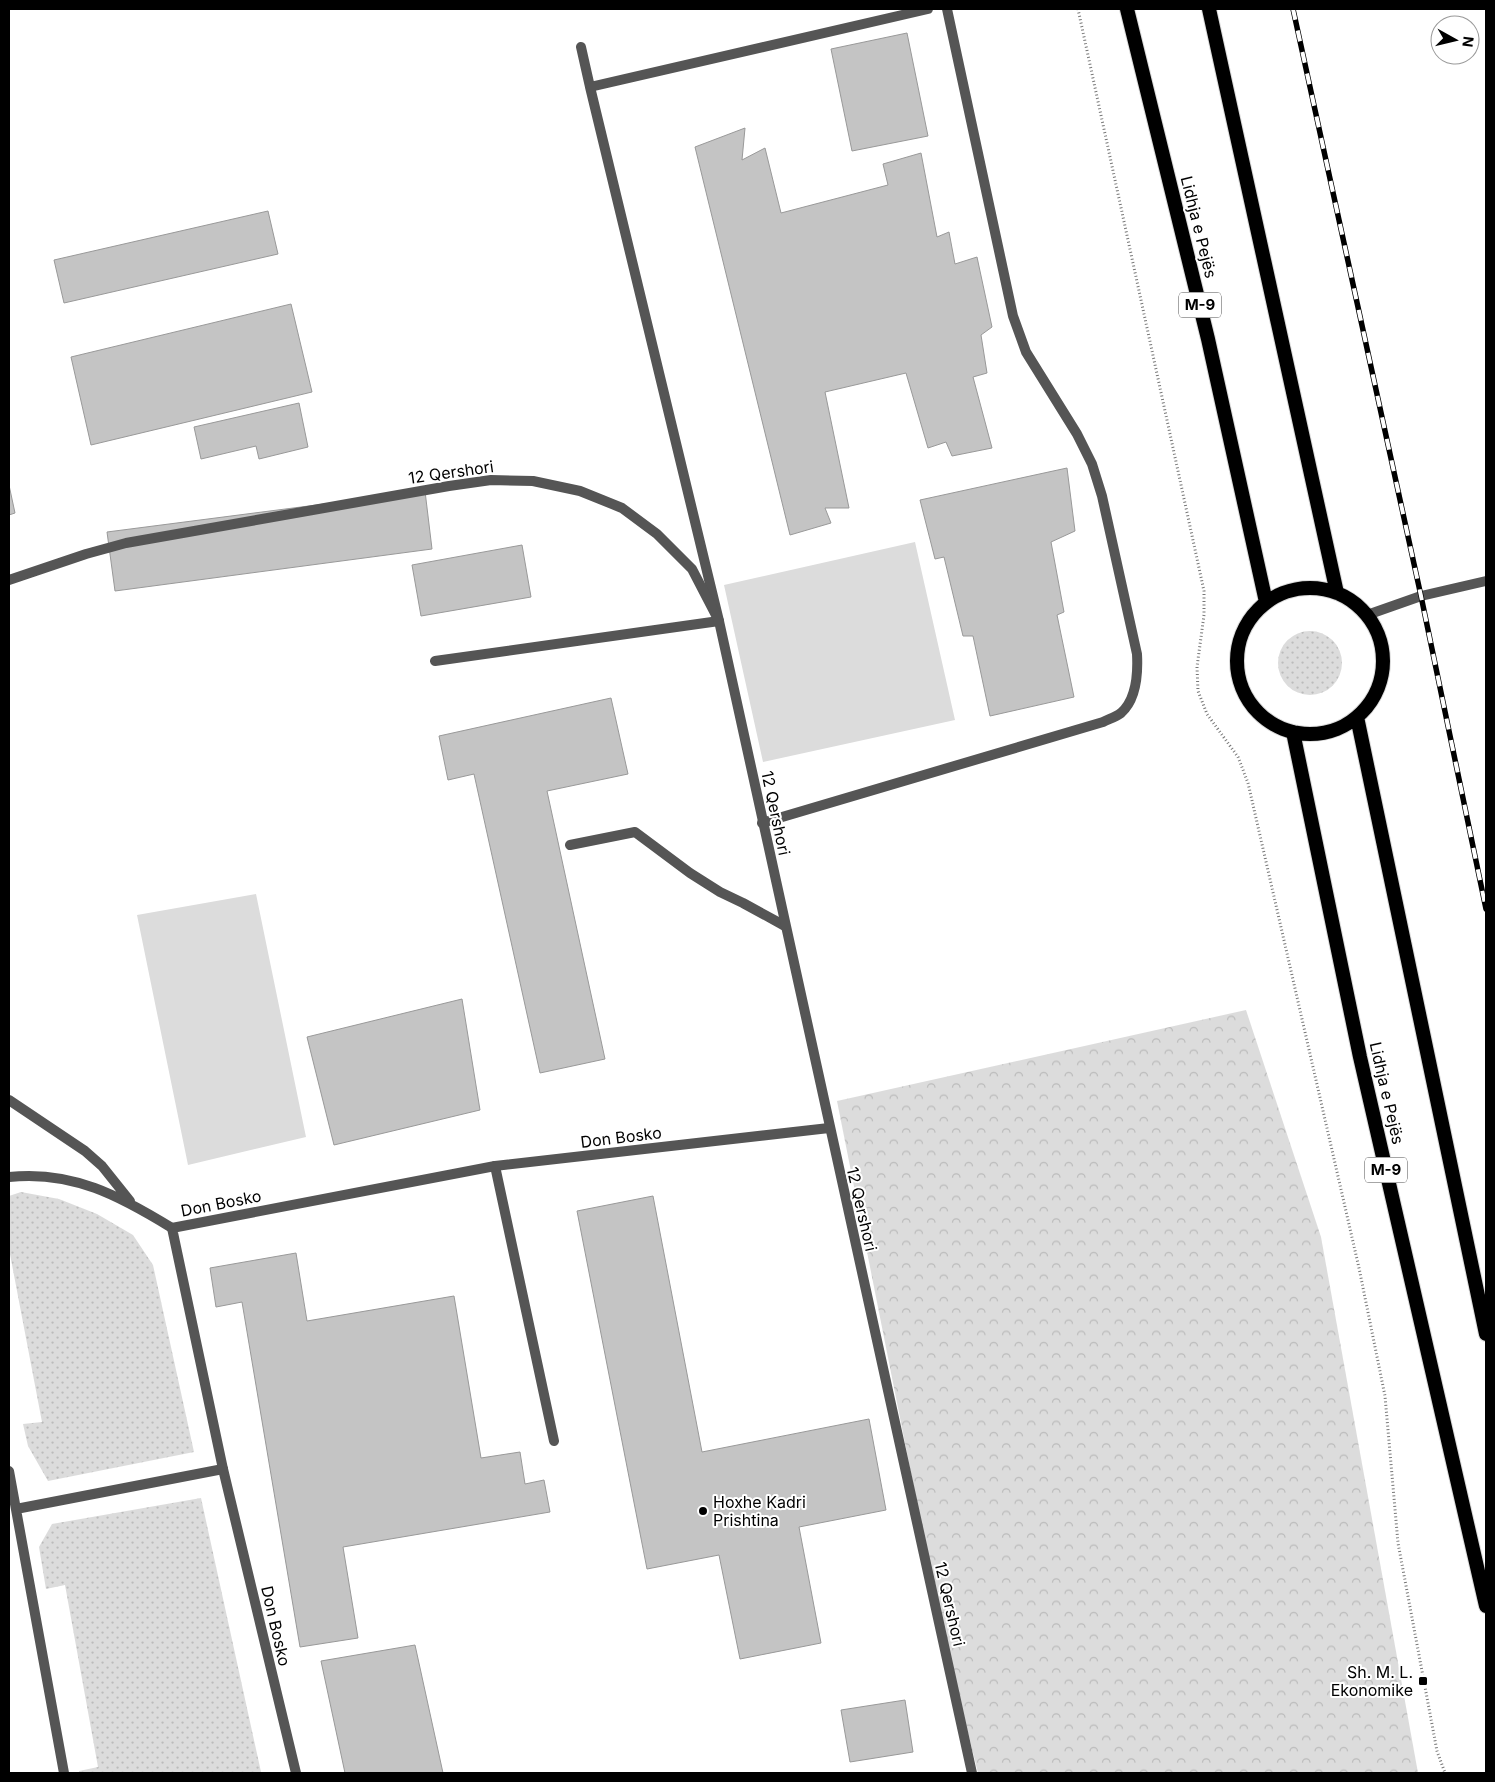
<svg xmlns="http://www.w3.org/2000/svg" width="1495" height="1782" viewBox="0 0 1495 1782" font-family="Inter,sans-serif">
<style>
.grass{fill:url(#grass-dots)}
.park{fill:url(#park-crowns)}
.pitch{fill:#dcdcdc}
.building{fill:#c4c4c4;stroke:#999}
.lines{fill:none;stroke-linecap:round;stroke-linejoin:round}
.trunk-casing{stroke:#dbdbdb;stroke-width:16}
.path{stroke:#777;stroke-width:3;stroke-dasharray:1 2.5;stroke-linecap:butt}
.service{stroke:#555;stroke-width:10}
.minor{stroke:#555;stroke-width:10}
.trunk{stroke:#000;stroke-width:14}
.rail-casing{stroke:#000;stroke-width:5.5}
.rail{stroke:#fff;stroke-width:4;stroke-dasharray:11;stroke-linecap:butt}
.poi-dot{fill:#000;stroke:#fff;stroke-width:2}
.labels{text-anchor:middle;stroke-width:4;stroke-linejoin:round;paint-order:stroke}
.shield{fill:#fff;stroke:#4c4c4c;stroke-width:1}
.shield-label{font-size:15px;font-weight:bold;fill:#000}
.street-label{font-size:16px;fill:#000;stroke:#fff}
.poi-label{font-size:16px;fill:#000;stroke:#fff;text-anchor:start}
</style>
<defs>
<pattern id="grass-dots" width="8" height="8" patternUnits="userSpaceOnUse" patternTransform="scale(1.25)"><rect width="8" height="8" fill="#dcdcdc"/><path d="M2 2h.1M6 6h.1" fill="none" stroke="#bbb" stroke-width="1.8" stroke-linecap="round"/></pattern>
<pattern id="park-crowns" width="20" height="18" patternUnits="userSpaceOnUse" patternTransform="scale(1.25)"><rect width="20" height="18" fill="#dcdcdc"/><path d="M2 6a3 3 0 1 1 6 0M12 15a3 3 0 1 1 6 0" fill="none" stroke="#bbb"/></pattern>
</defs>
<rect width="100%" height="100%" fill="#fff"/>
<path class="grass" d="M1278 663a32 32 0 1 1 64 0a32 32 0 1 1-64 0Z
M21,1192L59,1199L97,1214L133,1235L153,1265L194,1452L48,1481L28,1446L23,1424L42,1422L9,1249V1196Z
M201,1498L261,1772L253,1773H79V1771L98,1767L65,1585L46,1589L39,1547L52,1524Z"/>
<path class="park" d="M1246,1010L1321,1237L1418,1773H978L940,1619L837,1101Z"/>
<path class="pitch" d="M915,542L955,720L763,762L724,585Z
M256,894L306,1137L188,1165L137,915Z"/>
<path class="building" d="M907,33L928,136L852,151L831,49Z
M745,128L742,160L765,148L781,213L888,185L883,164L921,153L937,237L949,232L955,264L977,257L992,327L981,335L987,373L973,377L992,448L952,456L946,442L928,448L906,373L825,392L849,508H825L831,523L790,535L695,147Z
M268,211L278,254L64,303L54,260Z
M291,304L312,392L91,445L71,357Z
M299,403L308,447L259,459L256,446L201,459L194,427Z
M1067,468L1075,531L1051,542L1064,612L1057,615L1074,697L990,716L973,636H963L944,557L935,559L920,500Z
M9,485L15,513L9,515Z
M425,491L432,549L115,591L107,532Z
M522,545L531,597L421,616L412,565Z
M611,698L628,774L547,791L605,1059L540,1073L474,774L448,780L439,736Z
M462,999L480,1110L334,1145L307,1037Z
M653,1196L702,1452L869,1419L886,1510L799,1527L821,1643L740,1659L719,1555L647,1569L577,1211Z
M296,1253L307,1321L454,1296L481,1458L520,1452L525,1484L544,1480L550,1512L343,1547L358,1638L300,1647L242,1302L216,1307L210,1268Z
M415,1645L443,1773H345L321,1661Z
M905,1700L913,1752L850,1762L841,1710Z"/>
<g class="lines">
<defs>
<path id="trunk" d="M1127,9L1208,339L1266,602
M1209,9L1337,593
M1237 661a73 73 0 1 1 146 0a73 73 0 1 1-146 0Z
M1357,717L1486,1334
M1293,732L1360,1057L1486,1606"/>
</defs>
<use href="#trunk" class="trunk-casing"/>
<path class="path" d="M1078,9L1204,591V615L1197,667L1198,691L1207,714L1238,757L1248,783L1359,1268L1385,1396L1398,1543L1437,1751L1445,1773"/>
<path class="service" d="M581,47L590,87
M1367,615L1421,596L1486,581
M435,661L719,621L590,87L928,9
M762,823L1103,722C1109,719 1116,717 1121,713C1137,699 1138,673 1137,654L1102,496L1092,464L1077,434L1026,352L1013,316L947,9
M570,845L635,832L690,873L720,892L743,903L785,926
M9,1100L85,1151L102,1166L130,1201
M495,1166L554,1441
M9,1177C72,1170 120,1196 172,1228
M9,1471L64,1773
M16,1509L223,1469"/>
<path class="minor" d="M9,580L86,554L126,543L449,486L491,480L533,481L580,491L622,508L657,534L692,569L719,621L972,1773
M296,1773L223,1469L172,1228L495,1166L829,1128"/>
<use href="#trunk" class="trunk"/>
<defs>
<path id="rail" d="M1293,9L1421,596L1486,909"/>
</defs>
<use href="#rail" class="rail-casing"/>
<use href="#rail" class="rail"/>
</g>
<g class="poi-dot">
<circle cx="703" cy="1511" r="5"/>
<rect x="1418" y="1676" width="10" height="10" rx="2.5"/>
</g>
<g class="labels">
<g class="shield">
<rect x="1179" y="292.5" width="42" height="25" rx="4"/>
<rect x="1365" y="1157.5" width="42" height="25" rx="4"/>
</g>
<g class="shield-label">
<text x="1200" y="310">M-9</text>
<text x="1386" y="1175">M-9</text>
</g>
<g class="street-label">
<text transform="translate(1199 227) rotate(76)" y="6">Lidhja e Pejës</text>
<text transform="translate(451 472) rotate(-8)" y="6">12 Qershori</text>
<text transform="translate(776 813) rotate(78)" y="6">12 Qershori</text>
<text transform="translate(1387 1093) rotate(77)" y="6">Lidhja e Pejës</text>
<text transform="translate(621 1137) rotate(-7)" y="6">Don Bosko</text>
<text transform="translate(221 1203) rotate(-11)" y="6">Don Bosko</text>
<text transform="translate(862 1209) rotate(77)" y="6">12 Qershori</text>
<text transform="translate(950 1604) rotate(77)" y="6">12 Qershori</text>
<text transform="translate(276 1626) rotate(77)" y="6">Don Bosko</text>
</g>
<g class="poi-label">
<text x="713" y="1508">Hoxhe Kadri<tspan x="713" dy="18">Prishtina</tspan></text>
<text x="1413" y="1678" text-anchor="end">Sh. M. L.<tspan x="1413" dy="18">Ekonomike</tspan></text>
</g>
</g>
<rect width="1495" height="1782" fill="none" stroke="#000000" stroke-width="20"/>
<g transform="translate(1455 40) rotate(98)"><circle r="24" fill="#ffffff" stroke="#999999"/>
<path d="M0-4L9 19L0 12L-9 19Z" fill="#000000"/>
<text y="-8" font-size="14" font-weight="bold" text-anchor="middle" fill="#000000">N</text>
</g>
</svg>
